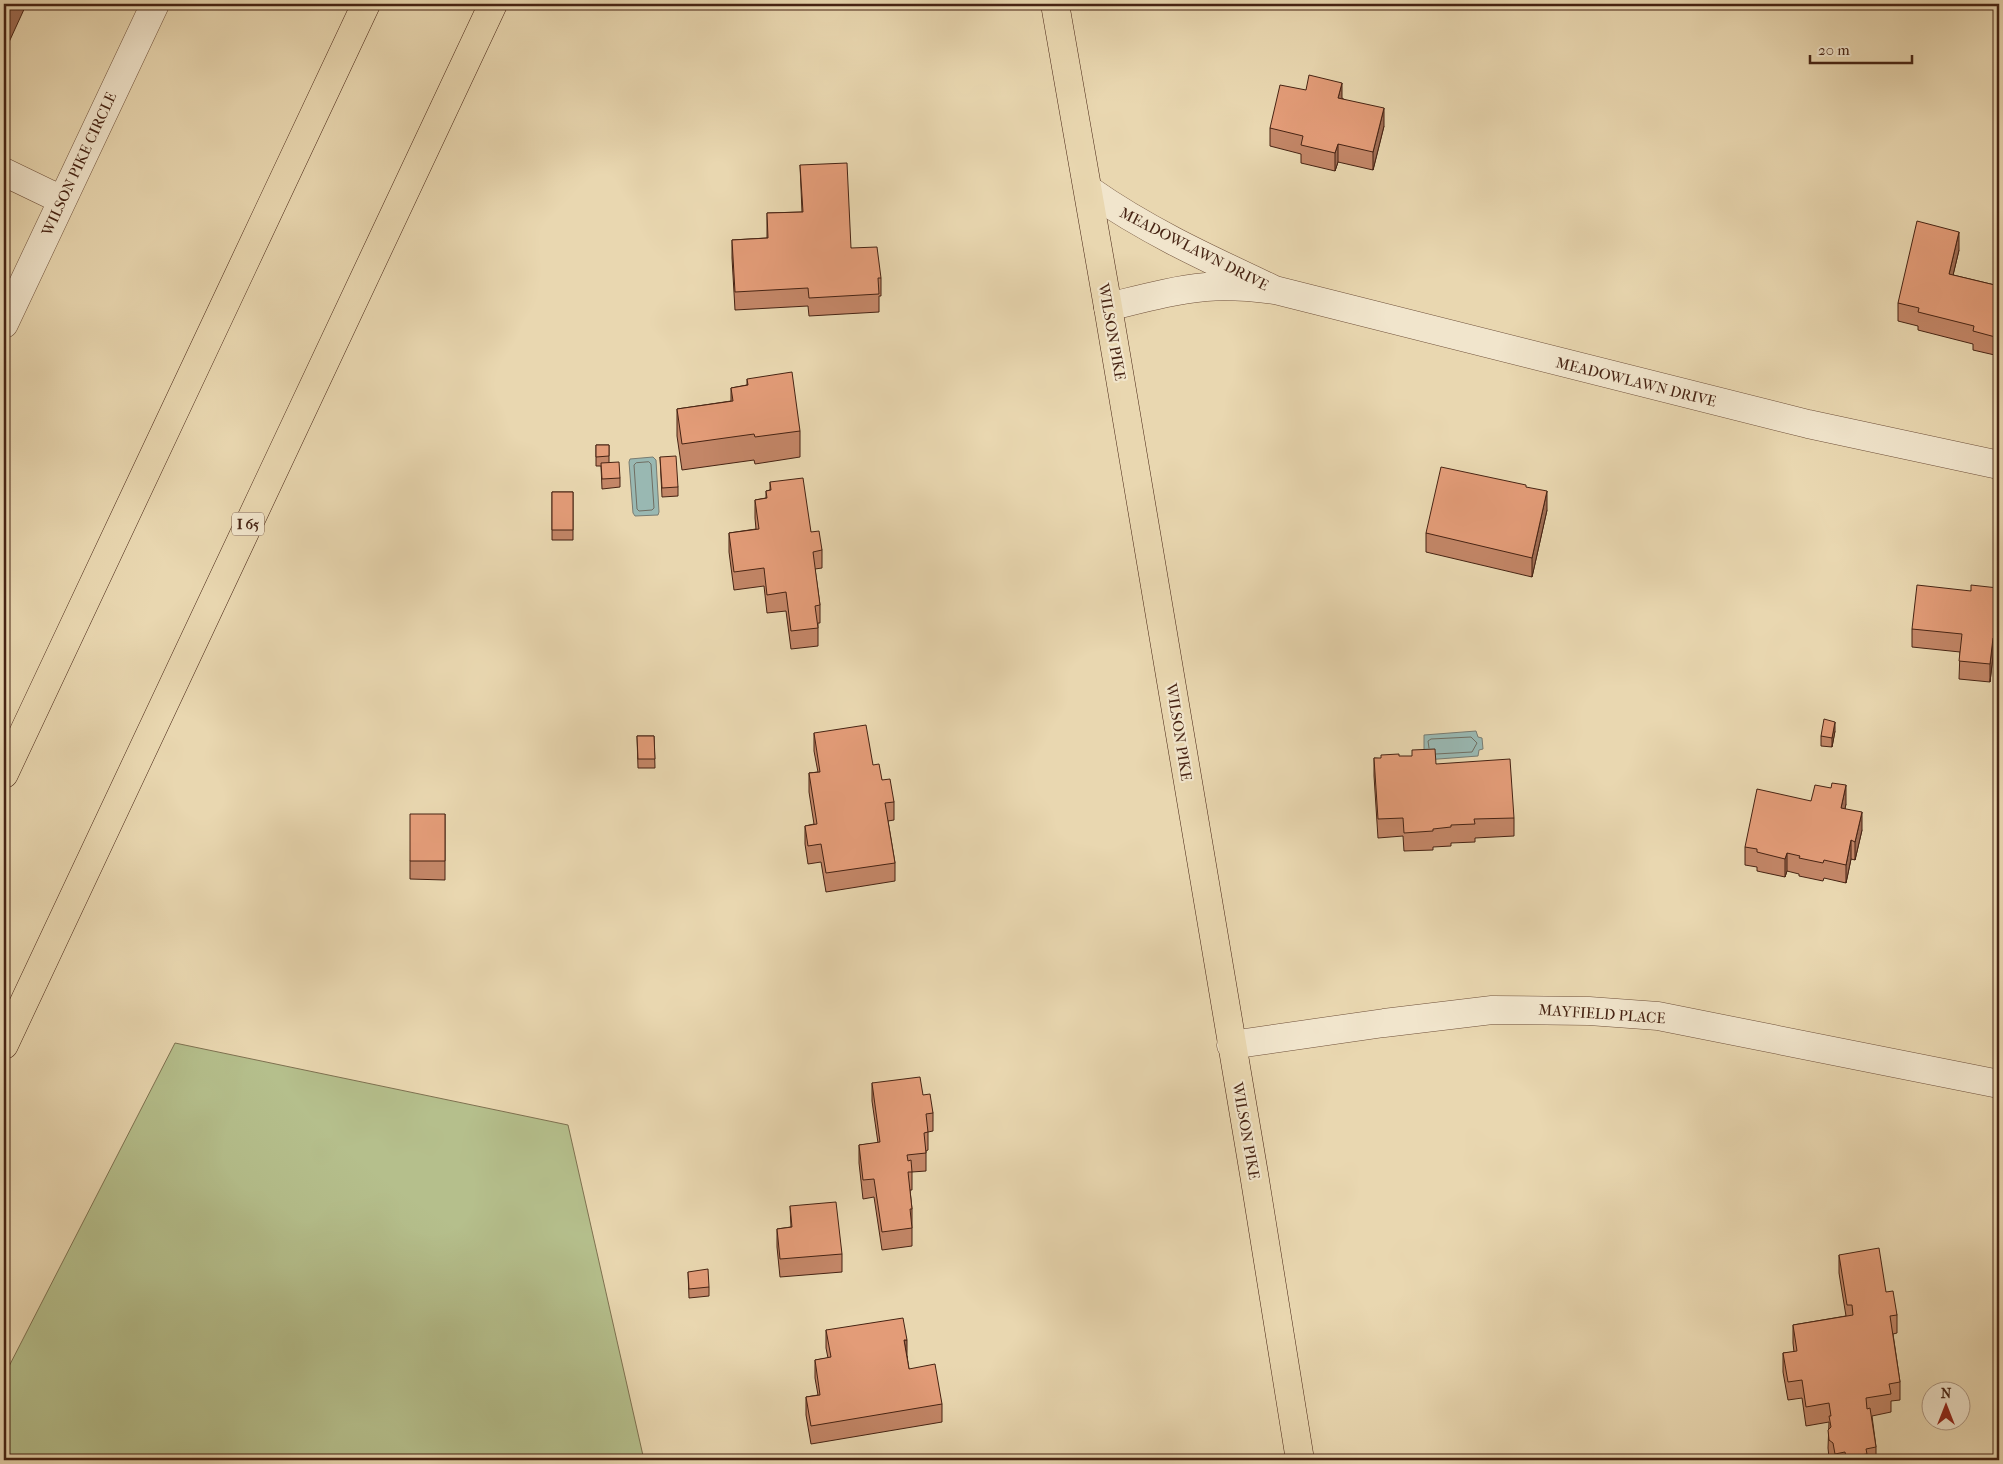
<svg xmlns="http://www.w3.org/2000/svg" width="2003" height="1464" viewBox="0 0 2003 1464" font-family="'IM FELL French Canon',serif">
<style>
.green{fill:#b5bf8c;stroke:#7e7150}
.water{fill:#99b8b2;stroke:#787c72}
.lines{fill:none;stroke-linecap:round;stroke-linejoin:round}
.shore{stroke:#706e62;stroke-width:1}
.minor-casing{stroke:#6f503a;stroke-width:29}
.major-casing{stroke:#462313;stroke-width:29}
.highway-casing{stroke:#462313;stroke-width:29}
.minor{stroke:#f1e5cc;stroke-width:28}
.major{stroke:#e9d7b0;stroke-width:28}
.highway{stroke:#e9d7b0;stroke-width:28}
.wall{fill:#c38667;stroke:#462313}
.shaded-wall{fill:#9f6d54;stroke:#462313}
.building{fill:#e39c78;stroke:#462313}
.labels{text-anchor:middle;stroke-width:4.5;stroke-linejoin:round;paint-order:stroke}
.shield{fill:#f1e5cc;stroke:#795d4a;stroke-width:1}
.shield-label{font-size:14px;font-weight:bold;fill:#462313}
.street-label{font-size:15px;fill:#462313;stroke:#f1e5cc}
</style>
<rect width="100%" height="100%" fill="#e9d7b0"/>
<filter id="stains"><feTurbulence type="fractalNoise" baseFrequency=".004" numOctaves="4"/><feColorMatrix values="0 0 0 0 .2 0 0 0 0 .09 0 0 0 0 .02 0 0 0 .5 -.17"/></filter>
<radialGradient id="worn" r=".72"><stop offset=".6" stop-color="#630" stop-opacity="0"/><stop offset="1" stop-color="#630" stop-opacity=".3"/></radialGradient>
<path class="green" d="M175,1043L568,1125L644,1460H4V1376Z"/>
<path class="water" d="M653,457L656,460L659,512L658,515L635,516L633,513L629,462L630,459Z
M1476,731L1478,737L1482,738L1483,749L1479,750L1478,756L1425,760L1424,758V735Z"/>
<g class="lines">
<path class="shore" d="M649,462L651,464L654,508L652,510L639,511L637,509L634,465L636,463Z
M1429,748L1428,741L1431,739L1471,737L1477,743L1472,752L1436,754"/>
<defs>
<path id="minor" d="M4,172L62,200
M1089,190C1147,231 1211,260 1275,290C1252,287 1229,285 1206,287C1173,290 1141,299 1108,307
M1275,290L1808,424L1999,465
M4,324L155,4
M1231,1045L1384,1023L1492,1010L1589,1011L1658,1016L1999,1084"/>
<path id="major" d="M1055,4L1108,307L1254,1174L1300,1460"/>
<path id="highway" d="M4,774L366,4
M4,1045L493,4"/>
</defs>
<use href="#minor" class="minor-casing"/>
<use href="#major" class="major-casing"/>
<use href="#highway" class="highway-casing"/>
<use href="#minor" class="minor"/>
<use href="#major" class="major"/>
<use href="#highway" class="highway"/>
</g>
<path class="wall" d="M1342,98L1384,126L1373,170L1338,162L1335,171L1301,163V154L1270,146V128Z
M800,165L851,248L881,278V296H879V312L809,316L808,306L735,310L732,258V240L767,238V213L802,212Z
M1959,250L1953,275L1999,286V356L1973,350V344L1918,330V326L1898,321V303Z
M747,379L800,431V457L755,464L754,460L682,470L677,436V409L731,401V388L747,385Z
M596,445H609V462L620,478V487L602,489L601,466H596Z
M660,457L678,487V496L662,497Z
M770,482L811,532L822,550V568L815,569L820,605V623H818V646L791,649L786,611L767,613L764,586L734,590L729,552V533L756,529L755,518V500L766,498V491L770,490Z
M1526,487L1547,510L1532,577L1426,552V533Z
M552,492H573V540H552Z
M1999,581V657L1993,656L1990,682L1959,679L1960,652L1912,647V629L1971,591L1998,588Z
M1835,731L1832,747L1821,746V736Z
M814,733L873,765L882,780L894,802V820L888,821L895,863V881L826,892L821,862L808,864L805,844V826L814,824L809,792V773L818,772L814,751Z
M637,736H654L655,768H638Z
M1374,758L1436,764L1514,818V836L1475,838V842L1451,843V846L1433,847V850L1404,851L1403,836L1378,838L1374,776Z
M1811,801L1846,804L1845,808L1862,830L1855,860L1851,859L1846,883L1824,878L1823,881L1799,876V874L1787,871L1785,877L1757,871V867L1745,865V847Z
M445,814V880L410,879V861Z
M872,1083L923,1095L933,1113V1131L928,1132V1150L926,1151V1171L912,1172V1190H910L912,1209V1246L882,1250L874,1197L863,1199L859,1163V1145L878,1143L872,1101Z
M790,1206L842,1254V1272L780,1277L777,1247V1229L791,1227Z
M1839,1255L1886,1292L1897,1315V1333L1893,1334L1900,1382V1400L1891,1401V1412L1872,1416L1876,1447V1460H1833L1829,1458L1828,1448L1829,1422L1806,1426L1802,1398L1788,1400L1783,1372V1353L1794,1352L1793,1343V1325L1846,1316L1839,1273Z
M688,1272L709,1287V1296L689,1298Z
M826,1330L907,1356L909,1369L942,1404V1422L811,1444L806,1415V1397L818,1395L815,1378V1360L828,1358L826,1348Z"/>
<path class="shaded-wall" d="M11,4H26V5L4,53V18Z
M1342,83V101L1338,98Z
M1384,108V126L1373,170V152Z
M1338,144V162L1335,171V153Z
M1959,232V250L1949,292V274Z
M1547,491V510L1532,577V558Z
M1993,638V656L1990,682V664Z
M1835,722V731L1832,747V738Z
M1846,785V804L1841,826V808Z
M1862,812V830L1855,860V842Z
M1851,840V859L1846,883V865Z
M1787,853V871L1785,877V859Z
M904,1340H907V1358Z"/>
<path class="building" d="M4,4H11L4,18Z
M1309,75L1342,83L1338,98L1384,108L1373,152L1338,144L1335,153L1301,145L1303,136L1270,128L1280,85L1306,90Z
M847,163L851,248L877,247L881,278H878L879,294L809,298L808,288L735,292L732,240L768,238L767,213L803,212L800,165Z
M1917,221L1959,232L1949,274L1999,286V338L1973,331L1974,326L1918,312L1919,308L1898,303Z
M792,372L800,431L755,437L754,434L682,444L677,409L733,401L731,388L748,385L747,379Z
M596,445H609V456L596,457Z
M676,456L678,487L662,488L660,457Z
M619,462L620,478L602,479L601,463Z
M1441,467L1526,485V487L1547,491L1532,558L1426,533Z
M803,478L811,532L819,531L822,550L813,552L820,605L815,606L818,628L791,631L786,592L767,595L764,568L734,572L729,533L759,529L755,500L767,498L766,491L771,490L770,482Z
M552,492H573V530H552Z
M1999,581V638H1993L1990,664L1959,661L1962,634L1912,629L1917,585L1971,591V585L1998,588Z
M1824,719L1835,722L1832,738L1821,736Z
M866,725L873,765L879,764L882,780L890,779L894,802L885,803L895,863L826,873L821,844L808,846L805,826L817,824L809,773L820,772L814,733Z
M637,736H654L655,759H638Z
M1435,749L1436,764L1510,759L1514,818L1474,819L1475,824L1451,825V827L1433,829V831L1404,833L1403,818L1378,819L1374,758H1381V755L1399,754V756H1412V750Z
M1832,783L1846,785L1841,808L1862,812L1855,842L1851,840L1846,865L1824,860L1823,863L1799,858L1800,856L1787,853L1785,859L1757,852V849L1745,847L1757,789L1811,801L1815,785L1831,788Z
M410,814H445V861H410Z
M920,1077L923,1095L930,1094L933,1113L926,1114L928,1132L924,1133L926,1153L907,1155L908,1161L911,1160L912,1172H908L912,1209H910L912,1228L882,1232L874,1179L863,1180L859,1145L880,1142L872,1083Z
M836,1202L842,1254L780,1259L777,1229L792,1227L790,1206Z
M1879,1248L1886,1292L1893,1291L1897,1315L1890,1316L1900,1382L1889,1384L1891,1394L1866,1398L1867,1409L1870,1408L1876,1447L1866,1449L1867,1454L1846,1457L1845,1452L1835,1454L1833,1443L1829,1440L1828,1430L1831,1427L1829,1416H1831L1829,1403L1806,1407L1802,1380L1788,1382L1783,1353L1797,1351L1793,1325L1853,1315L1852,1305H1847L1839,1255Z
M708,1269L709,1287L689,1289L688,1272Z
M903,1318L907,1340H904L909,1369L935,1364L942,1404L811,1426L806,1397L820,1395L815,1360L831,1357L826,1330Z"/>
<g class="labels">
<rect class="shield" x="232" y="512.5" width="32" height="23" rx="4"/>
<g class="shield-label">
<text x="248" y="529">I 65</text>
</g>
<g class="street-label">
<text transform="translate(79 164) rotate(-65)" y="5">WILSON PIKE CIRCLE</text>
<text transform="translate(1194 249) rotate(27)" y="5">MEADOWLAWN DRIVE</text>
<text transform="translate(1112 332) rotate(80)" y="5">WILSON PIKE</text>
<text transform="translate(1636 382) rotate(14)" y="5">MEADOWLAWN DRIVE</text>
<text transform="translate(1179 732) rotate(81)" y="5">WILSON PIKE</text>
<text transform="translate(1602 1014) rotate(4)" y="5">MAYFIELD PLACE</text>
<text transform="translate(1246 1131) rotate(80)" y="5">WILSON PIKE</text>
</g>
</g>
<rect width="2003" height="1464" fill="none" stroke="#e9d7b0" stroke-width="20"/>
<rect x="5" y="5" width="1993" height="1454" fill="none" stroke="#462313" stroke-width="2.5"/>
<rect x="10" y="10" width="1983" height="1444" fill="none" stroke="#462313"/>
<g transform="translate(1946 1406)"><circle r="24" fill="#f1e5cc" stroke="#ad9782"/>
<path d="M0-4L9 19L0 12L-9 19Z" fill="#8f2418"/>
<text y="-8" font-size="14" font-weight="bold" text-anchor="middle" fill="#462313">N</text>
</g>
<path d="M1810 55v8h102v-8" fill="none" stroke="#462313" stroke-width="2.5"/>
<text x="1818" y="55" font-size="15" fill="#462313" stroke="#f1e5cc" stroke-width="4" paint-order="stroke">20 m</text>
<rect width="100%" height="100%" filter="url(#stains)"/>
<rect width="100%" height="100%" fill="url(#worn)"/>
</svg>
